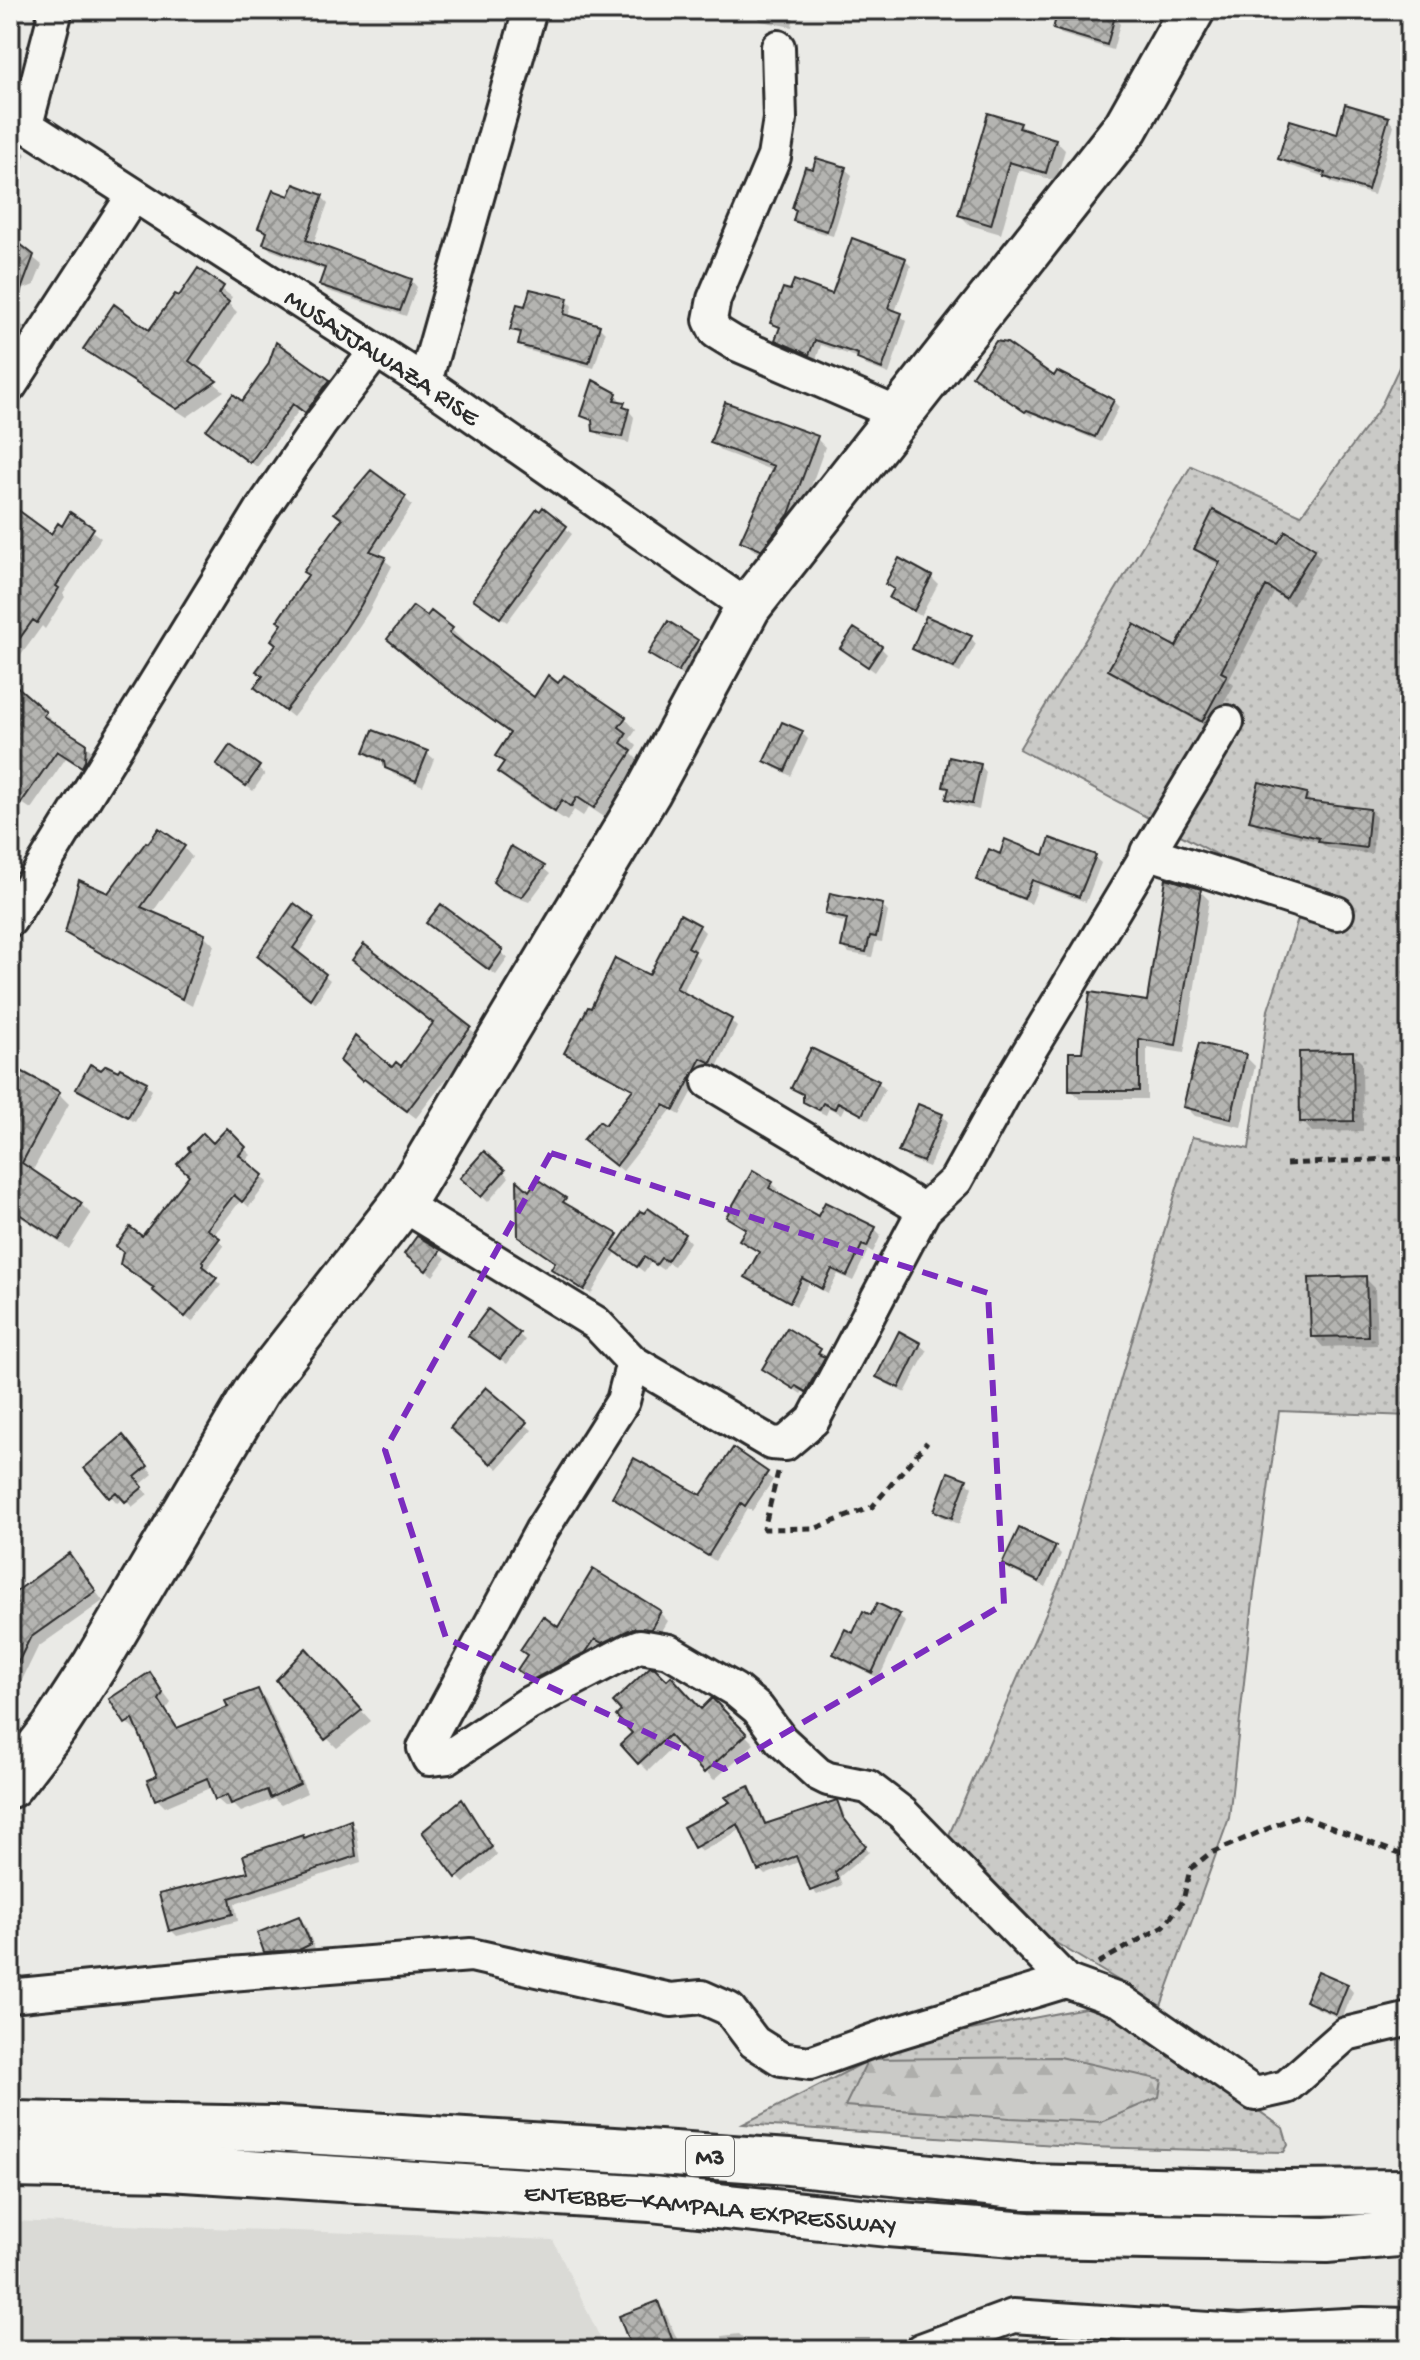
<svg xmlns="http://www.w3.org/2000/svg" width="1420" height="2360" viewBox="0 0 1420 2360" font-family="'Gochi Hand',sans-serif">
<style>
.built{fill:#dadad6}
.grass{fill:url(#grass-dots);stroke:#7a7a79;stroke-width:2}
.forest{fill:url(#forest-firs);stroke:#7a7a79;stroke-width:2}
.shadow{fill:#0003}
.building{fill:url(#building-cross-hatch);stroke:#2b2b2b;stroke-width:2}
.lines{fill:none;stroke-linecap:round;stroke-linejoin:round}
.street-casing{stroke:#2b2b2b;stroke-width:38}
.secondary-casing{stroke:#2b2b2b;stroke-width:50}
.highway-casing{stroke:#2b2b2b;stroke-width:50}
.path{stroke:#2b2b2b;stroke-width:5;stroke-dasharray:8 6;stroke-linecap:butt}
.street{stroke:#f6f6f2;stroke-width:32}
.secondary{stroke:#f6f6f2;stroke-width:44}
.highway{stroke:#f6f6f2;stroke-width:44}
.marked{fill:none;stroke:#7b2cbf;stroke-width:6;stroke-dasharray:16 10;stroke-linejoin:round}
.labels{text-anchor:middle;stroke-width:7;stroke-linejoin:round;paint-order:stroke}
.shield{fill:#f6f6f2;stroke:#686867;stroke-width:2}
.shield-label{font-size:24px;font-weight:bold;fill:#2b2b2b}
.street-label{font-size:26px;fill:#2b2b2b;stroke:#f6f6f2}
</style>
<defs>
<pattern id="grass-dots" width="8" height="8" patternUnits="userSpaceOnUse" patternTransform="scale(2)"><rect width="8" height="8" fill="#cacac7"/><path d="M2 2h.1M6 6h.1" fill="none" stroke="#aeaeab" stroke-width="1.8" stroke-linecap="round"/></pattern>
<pattern id="forest-firs" width="22" height="20" patternUnits="userSpaceOnUse" patternTransform="scale(2)"><rect width="22" height="20" fill="#cacac7"/><path d="M5 1l3.5 6h-7zM16 11l3.5 6h-7z" fill="#aeaeab"/></pattern>
<pattern id="building-cross-hatch" width="8" height="8" patternUnits="userSpaceOnUse" patternTransform="scale(2)"><rect width="8" height="8" fill="#b4b4b1"/><path d="M0 0l8 8M0 8l8-8" fill="none" stroke="#939390"/></pattern>
</defs>
<rect width="100%" height="100%" fill="#eaeae6"/>
<filter id="ink" filterUnits="userSpaceOnUse"><feTurbulence type="fractalNoise" baseFrequency=".0125" numOctaves="2"/><feDisplacementMap in="SourceGraphic" scale="16" xChannelSelector="R" yChannelSelector="G"/><feConvolveMatrix kernelMatrix="1 2 1 2 8 2 1 2 1" color-interpolation-filters="sRGB"/></filter>
<g filter="url(#ink)">
<path class="built" d="M10,2221L553,2240L606,2350H10Z"/>
<path class="grass" d="M1410,344V1416L1279,1411L1254,1592L1229,1818L1161,2006L1046,1937L938,1860L1064,1572L1192,1137L1249,1149L1268,1010L1304,901L1019,749L1191,466L1301,515L1380,408Z
M1121,2001L1195,2066L1283,2128L1288,2145L1284,2152L1087,2147L743,2124L903,2043Z"/>
<path class="forest" d="M1060,2057L1162,2080L1159,2097L1101,2122L1010,2118L845,2106L868,2059Z"/>
<path class="shadow" d="M752,10H795L792,27L761,21Z
M1060,10H1089L1114,18L1120,24L1113,50L1061,34L1055,28Z
M1388,119L1394,125L1374,195L1332,183L1326,177L1287,165L1281,158Z
M1020,124L1028,132L1055,140L1065,150L1056,181L1019,170L1001,234L970,225L960,215Z
M10,139L26,154L17,173L10,171Z
M845,169L852,175L833,236L802,227L795,220Z
M322,197L328,203L313,244L411,280L417,287L406,316L328,291L321,284L326,271L271,250L265,244L268,235L261,228L290,198Z
M10,239L42,265L34,285L24,289L10,306Z
M905,260L911,266L895,312L907,321L889,374L865,365L859,358L821,345L816,360L784,346L778,340L781,330L772,323L834,297Z
M198,271L232,297L228,303L237,312L198,370L224,391L187,417L95,358L86,349L150,333L179,299Z
M567,300L572,306L569,318L599,327L605,333L594,368L526,350L520,344L522,336L512,329L526,308Z
M10,316L28,330L10,356Z
M1055,379L1113,401L1119,407L1101,442L1033,414L1032,417L980,381Z
M329,382L335,388L312,418L300,409L257,467L215,436L243,404Z
M616,395L634,417L629,443L602,437L595,430V423L583,415Z
M816,438L825,447L798,523L770,558L752,549L743,540L774,471L721,451L712,442Z
M405,498L412,505L379,556L392,566L368,613L332,667L293,717L264,694Z
M10,506L51,536L62,529L71,515L101,538L63,594L65,597L45,629L42,626L11,669L22,678L12,692L10,691Z
M565,528L572,534L507,622L482,605Z
M1279,546L1313,550L1321,558L1293,605L1274,593L1229,680L1234,685L1210,728L1119,678L1111,670L1177,650L1221,565L1204,557L1196,549Z
M931,577L938,584L921,616L898,604L892,598L895,591L888,584Z
M427,619L452,630L463,641L461,645L534,700L625,718L636,730L630,739L637,746L632,754L642,764L606,818L589,807L583,816L574,810L567,821L511,784L500,772L505,764L497,756L511,735L457,696L401,650Z
M971,638L976,644L960,673L920,654L914,648Z
M696,641L703,648L685,677L651,654Z
M880,647L887,654L875,672L842,648Z
M10,697L45,713L53,721L52,723L85,745L94,753L90,774L66,758L31,809L16,799L10,807Z
M802,733L808,739L791,776L773,767L766,761Z
M366,752L427,753L434,759L423,786L393,774L386,764L372,758Z
M218,765L258,768L265,774L253,791Z
M980,765L986,772L979,810L955,804L948,798L950,791L945,786Z
M1306,795L1312,804L1369,811L1376,817L1372,854L1327,848L1321,842L1258,827L1251,820Z
M183,847L192,857L152,913L204,935L214,945L192,1006L77,941L68,932L109,895Z
M1001,857H1094L1101,863L1086,902L1039,885L1031,904L985,885L979,879Z
M543,868L550,874L529,902L510,895L496,882Z
M1200,891L1209,900L1184,1053L1147,1047V1099H1080L1071,1090L1083,1054L1148,1003Z
M882,906L888,912L882,942L876,941L872,957L849,953L843,946L848,923L834,920L827,914Z
M441,907L508,958L496,975L435,930Z
M313,919L318,924L298,954L330,980L316,1003L265,961Z
M699,926L705,932L694,953L700,959L682,994L731,1021L737,1027L717,1067L708,1063L680,1115L671,1110L623,1171L592,1146L634,1091L572,1058L566,1052L649,977Z
M365,947L479,1037L416,1118L374,1086L372,1088L343,1060L393,1070L401,1069L435,1024Z
M812,1051L878,1082L885,1089L869,1120L845,1106L841,1114L829,1108L826,1115L812,1108L805,1101V1097L794,1088Z
M1352,1053L1362,1063L1363,1131L1312,1132L1302,1121Z
M1245,1056L1255,1066L1241,1127L1195,1116L1185,1106Z
M10,1072L59,1094L69,1104L32,1172L81,1204L91,1214L69,1249L10,1210Z
M101,1072L145,1084L152,1090L135,1122L85,1095L79,1089Z
M942,1115L948,1122L929,1167L907,1158L901,1151Z
M227,1131L251,1155L244,1162L268,1182L249,1207L241,1200L213,1236L224,1246L207,1269V1273L221,1285L192,1322L129,1270L143,1239L213,1145Z
M484,1154L509,1177L488,1202L463,1178Z
M772,1183L778,1189L775,1194L819,1219L875,1229L881,1235L873,1252L868,1250L853,1281L838,1274L828,1293L809,1283L796,1306L754,1283L748,1277L760,1253L742,1240L747,1230L729,1217Z
M529,1194L564,1200L569,1208L622,1241L684,1235L690,1242L674,1266L668,1263L663,1270L651,1262L644,1272L617,1251L591,1294L560,1275L553,1269L557,1263L520,1237Z
M418,1238L446,1258L433,1276L413,1260Z
M1365,1278L1375,1288L1377,1345L1323,1347L1313,1336Z
M788,1331L827,1357L825,1360L830,1365L813,1397L803,1391L801,1394L765,1369Z
M518,1334L525,1340L507,1364L477,1342Z
M899,1334L920,1345L927,1351L905,1393L885,1383L878,1377Z
M525,1424L532,1430L498,1469L459,1435Z
M129,1444L153,1474L140,1485L148,1494L132,1507L124,1498L117,1503L87,1468Z
M734,1451L773,1480L752,1511L748,1508L715,1561L615,1497L702,1498Z
M966,1481L973,1487L959,1524L942,1517L936,1511Z
M1054,1547L1061,1554L1046,1587L1010,1570L1004,1564Z
M69,1556L103,1601L38,1647L10,1705V1592L15,1595Z
M660,1613L668,1621L659,1636L612,1651L604,1646L594,1660L542,1687L520,1669L559,1630Z
M899,1615L905,1622L879,1678L841,1660L835,1654L872,1618Z
M316,1661L371,1721L337,1748L327,1738Z
M150,1675L171,1703L166,1710L179,1729L231,1708L258,1691L266,1700L307,1793L281,1805L274,1799L241,1812L233,1804L226,1807L217,1799L212,1787L165,1807L156,1798L160,1777L140,1729L136,1732L127,1723L112,1700Z
M667,1683L702,1711L712,1701L754,1744L714,1780L678,1742L648,1771L622,1745L635,1733Z
M749,1788L754,1793L767,1825L837,1803L842,1808L847,1825L869,1852L839,1877L842,1885L817,1895L812,1889L801,1861L765,1875L760,1870L742,1829L701,1852L685,1828L733,1802Z
M462,1802L497,1855L464,1883L458,1877Z
M350,1822L356,1828L361,1862L235,1904L238,1921L177,1936L171,1930L251,1873Z
M298,1918L305,1924L316,1951L306,1955L273,1958L266,1951Z
M1347,1985L1353,1992L1342,2019L1314,2007L1308,2001Z
M657,2304L664,2310L682,2350H636Z
M739,2334L746,2340L747,2350H724L722,2336Z"/>
<path class="building" d="M1058,10H1096L1115,16L1107,45L1053,29Z
M1345,104L1389,117L1368,190L1324,177L1325,173L1278,159L1290,120L1337,134Z
M988,113L1021,123L1019,128L1056,139L1046,173L1009,162L991,225L958,215Z
M816,158L846,167L827,231L793,221L796,210L792,208L805,167L813,169Z
M294,184L323,195L306,240L412,279L400,311L319,285L325,268L263,244L267,232L258,228L273,190L289,196Z
M10,236L34,255L12,314H10Z
M852,238L906,258L888,308L902,313L882,369L857,359L858,354L815,340L809,355L775,340L780,327L770,323L783,288L790,290L794,280L832,294Z
M198,268L224,286L219,294L229,302L189,361L217,381L177,409L83,349L114,304L149,330L175,294L179,296Z
M530,289L568,298L564,314L600,325L589,363L518,345L521,332L510,330L517,304L525,306Z
M996,341L1007,343L1054,376L1057,371L1114,400L1095,437L1027,410L1025,412L972,376Z
M276,342L330,380L305,413L293,404L250,463L206,430L233,394L242,401L268,365Z
M593,380L617,393L614,400L625,402L623,407L629,409L622,437L593,431L592,420L581,416Z
M725,402L818,436L789,514L761,550L740,541L774,466L710,443Z
M371,470L406,496L370,551L386,557L361,605L325,660L285,711L254,687L263,676L256,671L276,644L271,640L282,624L277,621L308,575L303,572L342,519L334,513Z
M10,504L51,534L58,523L62,526L70,512L94,528L56,586L59,588L37,623L33,620L10,652Z
M543,507L567,526L500,618L473,599L505,552L537,509L540,511Z
M1213,510L1278,543L1286,531L1315,549L1285,598L1266,586L1221,672L1227,675L1202,722L1108,670L1134,624L1176,647L1220,562L1194,549Z
M899,558L932,576L914,611L889,598L894,589L885,584Z
M413,606L427,616L431,611L453,628L449,633L534,697L548,675L558,683L564,675L626,717L619,727L627,733L621,743L632,751L594,808L577,797L571,807L562,800L555,811L497,772L504,762L495,756L510,733L443,685L387,639Z
M926,616L972,636L954,668L912,649Z
M668,621L698,640L678,672L648,654Z
M854,628L882,646L868,667L840,648Z
M10,680L46,712L43,716L86,743L85,761L82,767L57,751L10,819Z
M782,722L803,731L785,771L764,761Z
M373,730L428,751L416,781L385,768L384,761L364,752Z
M230,745L260,766L246,786L216,765Z
M949,757L981,764L972,804L946,799L949,788L943,787Z
M1259,782L1307,793L1305,801L1370,809L1366,848L1318,842L1319,838L1249,821Z
M159,828L185,846L141,907L205,934L182,999L65,933L79,880L108,893L146,842L148,843Z
M1050,838L1096,855L1079,897L1032,880L1024,899L976,880L989,849L1000,854L1005,839L1044,855Z
M511,846L545,866L522,897L501,889L493,882Z
M1166,878L1201,889L1176,1045L1139,1039V1091H1069V1052H1082L1090,992L1147,1001Z
M830,893L883,904L876,937L870,936L866,952L841,947L847,919L825,914Z
M294,903L314,918L293,948L326,974L310,999L257,956Z
M441,904L503,950L489,970L426,923Z
M680,914L700,925L688,947L695,951L676,988L732,1019L711,1063L701,1058L674,1110L664,1105L616,1166L583,1140L599,1121L605,1125L633,1089L564,1053L588,1007L591,1008L615,958L649,975Z
M364,944L471,1027L407,1111L364,1079L362,1081L340,1061L355,1036L392,1067L396,1062L401,1066L433,1023L352,960Z
M1199,1043L1246,1054L1231,1119L1183,1107Z
M811,1048L879,1081L862,1115L838,1102L835,1109L823,1103L819,1110L803,1102V1094L791,1088Z
M1353,1051L1354,1121L1300,1122L1299,1052Z
M90,1064L101,1070L106,1065L118,1071L120,1068L147,1082L128,1117L76,1089Z
M10,1065L60,1092L22,1163L82,1203L59,1240L10,1208Z
M918,1104L943,1114L923,1162L898,1152Z
M227,1128L246,1147L239,1155L263,1175L242,1202L234,1195L207,1229L220,1238L202,1261L204,1263L202,1266L217,1278L185,1317L152,1290L154,1288L120,1264L123,1252L116,1246L130,1227L142,1236L189,1175L177,1164L190,1151L188,1148L203,1133L213,1143Z
M484,1151L505,1170L481,1197L460,1178Z
M753,1170L773,1182L769,1188L818,1216L825,1202L876,1227L867,1247L862,1245L847,1276L832,1269L822,1289L802,1278L790,1302L745,1277L759,1252L739,1240L746,1229L726,1217Z
M537,1179L566,1198L563,1202L618,1234L584,1290L551,1269L555,1262L518,1237L517,1180L529,1191Z
M648,1208L685,1234L667,1261L661,1258L656,1265L644,1257L637,1267L613,1250L640,1211L644,1213Z
M417,1236L441,1250L426,1271L404,1254Z
M1366,1276L1368,1336L1311,1337L1309,1278Z
M488,1309L520,1333L500,1359L468,1336Z
M787,1328L821,1349L818,1354L825,1357L806,1392L796,1386L794,1389L762,1369Z
M899,1331L921,1343L899,1388L876,1377Z
M486,1387L527,1422L491,1464L450,1428Z
M123,1435L148,1466L135,1477L143,1487L125,1502L116,1492L109,1498L84,1468Z
M733,1448L768,1472L745,1506L741,1503L708,1556L612,1497L634,1458L701,1495Z
M948,1472L967,1479L952,1518L934,1511Z
M1019,1528L1056,1546L1039,1582L1002,1564Z
M69,1553L96,1591L30,1638L10,1679V1596Z
M593,1569L661,1611L651,1629L633,1628L602,1643L595,1639L586,1652L532,1680L517,1670L527,1655L520,1650L543,1616L558,1627Z
M877,1603L900,1614L872,1673L833,1654L845,1629L853,1633L863,1611L871,1615Z
M306,1648L362,1710L325,1740L276,1680Z
M650,1667L655,1668L667,1680L671,1676L701,1709L712,1698L747,1734L704,1773L669,1735L638,1764L620,1744L632,1733L616,1716L621,1711L613,1702Z
M150,1672L163,1693L159,1700L177,1728L228,1707L225,1701L258,1689L300,1784L270,1798L267,1790L231,1804L227,1795L215,1800L207,1778L155,1800L147,1780L157,1776L133,1719L125,1724L109,1699Z
M749,1786L765,1824L837,1800L843,1817L866,1846L835,1872L838,1880L810,1891L796,1856L758,1871L738,1824L694,1848L683,1827L730,1802L725,1797Z
M462,1799L492,1847L456,1878L422,1832Z
M351,1820L356,1856L230,1898L233,1914L169,1931L159,1894L248,1872L243,1855L303,1835L304,1838Z
M299,1916L311,1944L299,1950L264,1952L257,1933Z
M1318,1971L1348,1984L1336,2014L1305,2001Z
M658,2301L676,2350H632L619,2316Z"/>
<g class="lines">
<defs>
<g id="street">
<path d="M778,47L780,119L774,157L714,299L710,320L716,332L734,343L900,415"/>
<path id="s1" d="M10,115L425,382L748,607"/>
<path d="M26,125L56,10"/>
<path d="M425,382L530,10"/>
<path d="M10,386L133,196"/>
<path d="M1147,852L1337,913"/>
<path d="M10,920L262,509L321,423L376,351"/>
<path d="M709,1082L924,1210"/>
<path d="M402,1204L596,1323L633,1362L771,1443L785,1444L813,1420L924,1210L956,1180L1007,1088L1227,722"/>
<path d="M633,1362L623,1401L541,1531L424,1748L429,1759L448,1757L529,1703L632,1649L640,1646L669,1651L735,1690L758,1709L781,1740L818,1774L828,1779L868,1787L902,1813L1066,1981L1121,2001L1255,2094L1286,2087L1346,2034L1410,2019"/>
<path d="M10,1996L230,1974L471,1955L671,2000L702,1997L729,2009L754,2042L781,2059L810,2063L889,2035L1066,1981"/>
<path d="M921,2350L1013,2316L1239,2331L1363,2324L1410,2325"/>
</g>
<path id="secondary" d="M10,1785L54,1728L95,1665L257,1390L402,1204L648,792L748,607L1126,127L1192,10"/>
<g id="highway">
<path d="M10,2124L272,2129L630,2151L789,2162L1026,2187L1284,2193L1410,2192"/>
<path id="s2" d="M10,2165L170,2168L651,2199L888,2224L1028,2235L1326,2240L1410,2233"/>
</g>
</defs>
<use href="#street" class="street-casing"/>
<use href="#secondary" class="secondary-casing"/>
<use href="#highway" class="highway-casing"/>
<path class="path" d="M1286,1164L1410,1158
M778,1472L764,1529L816,1528L872,1507L927,1442
M1098,1963L1164,1926L1183,1901L1190,1869L1209,1854L1299,1815L1410,1858"/>
<use href="#street" class="street"/>
<use href="#secondary" class="secondary"/>
<use href="#highway" class="highway"/>
</g>
</g>
<path class="marked" d="M551,1153L988,1293L1004,1604L724,1769L446,1638L385,1450Z"/>
<g class="labels">
<rect class="shield" x="686" y="2136" width="48" height="40" rx="6"/>
<g class="shield-label">
<text x="710" y="2164">M3</text>
</g>
<g class="street-label">
<text dy="9" stroke="none"><textPath href="#s1" startOffset="444">MUSAJJAWAZA RISE</textPath></text>
<text dy="9" stroke="none"><textPath href="#s2" startOffset="702">ENTEBBE–KAMPALA EXPRESSWAY</textPath></text>
</g>
</g>
<rect width="1420" height="2360" fill="none" stroke="#f6f6f2" stroke-width="40"/>
<rect x="20" y="20" width="1380" height="2320" fill="none" stroke="#2b2b2b" stroke-width="3" filter="url(#ink)"/>
</svg>
